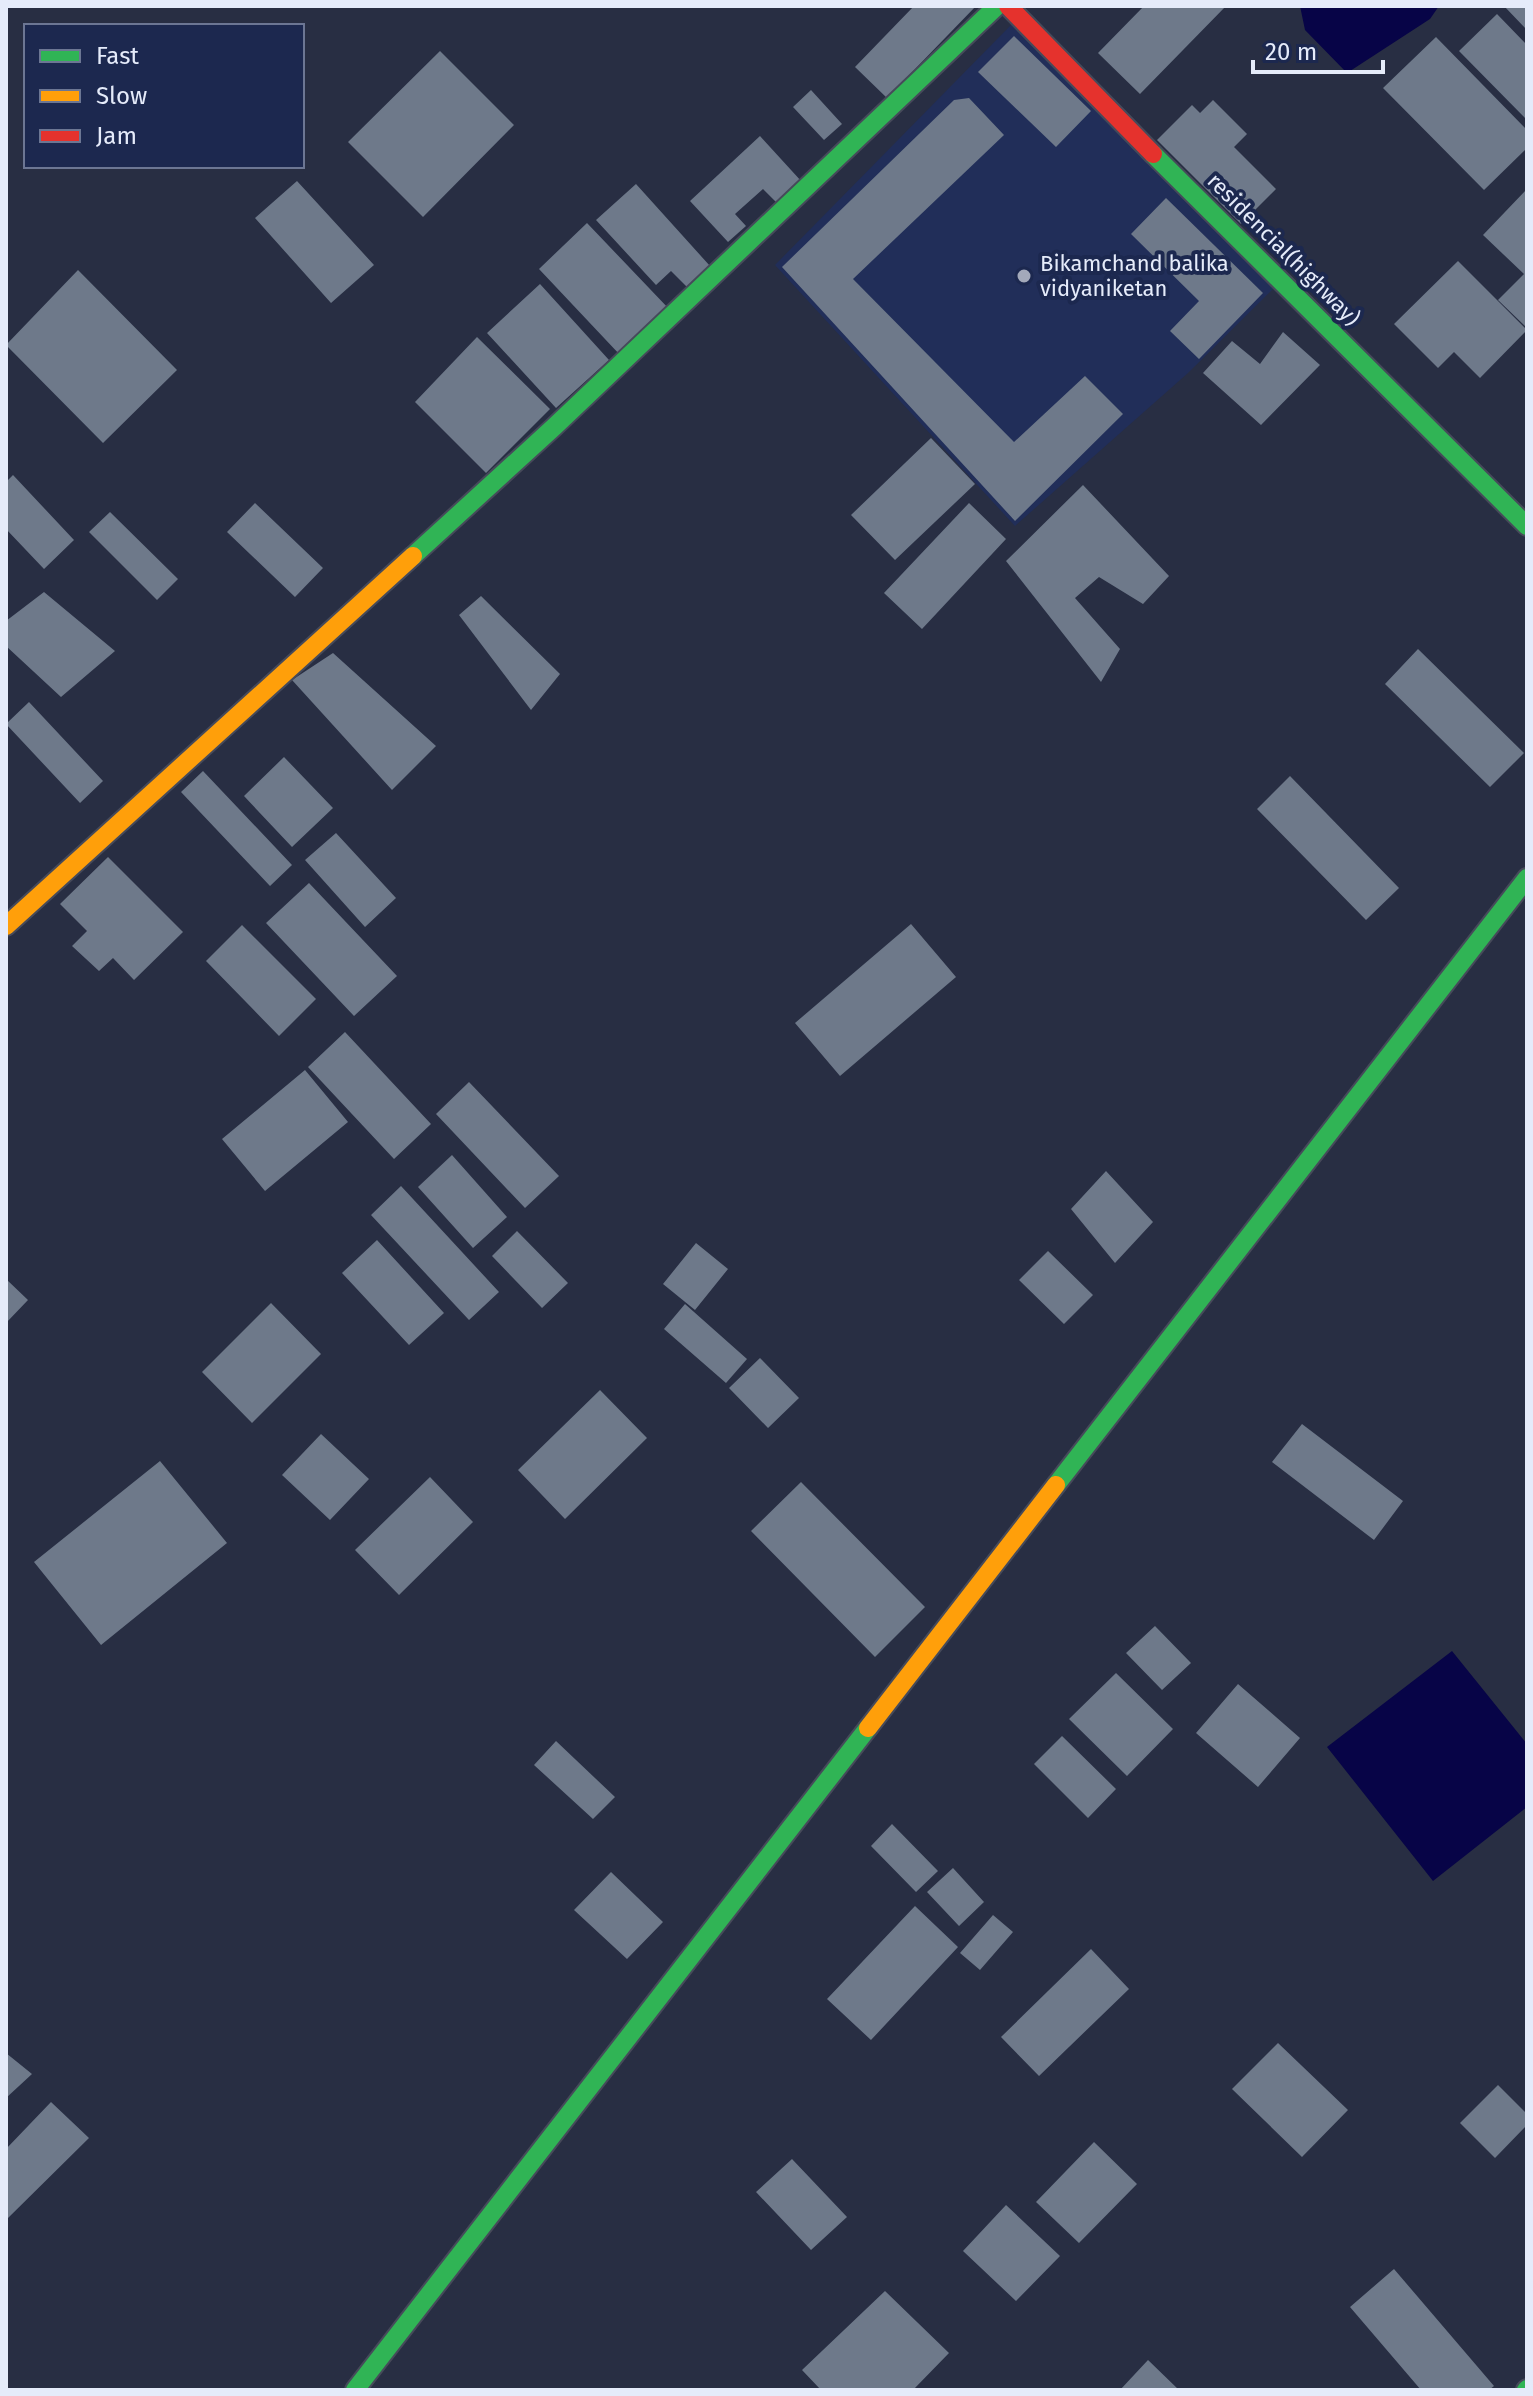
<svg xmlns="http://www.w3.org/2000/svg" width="1533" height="2396" viewBox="0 0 1533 2396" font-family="'Fira Sans',sans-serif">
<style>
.built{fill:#212e59}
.water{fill:#070447}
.building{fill:#6e798a}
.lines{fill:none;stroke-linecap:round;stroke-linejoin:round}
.fast-casing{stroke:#464a5a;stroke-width:22}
.slow-casing{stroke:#464a5a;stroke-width:22}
.jam-casing{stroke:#464a5a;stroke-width:22}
.fast{stroke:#30b455;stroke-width:18}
.slow{stroke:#ff9f0a;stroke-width:18}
.jam{stroke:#e5322d;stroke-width:18}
.poi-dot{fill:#a3a9ba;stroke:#1c284f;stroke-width:3}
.labels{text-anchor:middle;stroke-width:8;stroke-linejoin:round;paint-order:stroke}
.street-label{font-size:22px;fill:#e5ebfa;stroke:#1c284f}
.poi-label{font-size:22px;fill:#e5ebfa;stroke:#1c284f;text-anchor:start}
</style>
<rect width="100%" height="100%" fill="#282e43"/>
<path class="built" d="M1012,24L1274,288L1188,373L1015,526L775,265Z"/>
<path class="water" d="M1300,6H1439L1430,19L1347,73L1305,30Z
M1452,1651L1527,1744V1807L1433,1881L1327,1747Z"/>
<path class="building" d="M914,6H976L887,98L855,67Z
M1144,6H1226L1140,94L1098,53Z
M1504,6H1527V30Z
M1497,14L1527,45V120L1459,51Z
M1014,36L1091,111L1056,147L978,72Z
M1436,37L1527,130V148L1484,190L1383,88Z
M440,51L514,125L423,217L348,142Z
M811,90L842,124L824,140L793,107Z
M969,98L1004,135L853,279L1014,442L1085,376L1123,414L1015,521L782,267L954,100Z
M1213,100L1247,134L1234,147L1276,189L1241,224L1157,140L1192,105L1200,113Z
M760,136L802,182L778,204L763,189L735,214L746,226L728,242L690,201Z
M297,181L374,265L331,303L255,218Z
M636,184L710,266L687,287L671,271L656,285L596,220Z
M1527,189V328L1498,300L1524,274L1483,235Z
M1166,198L1263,293L1199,359L1170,331L1199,301L1131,234Z
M587,223L670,310L621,356L539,269Z
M1458,261L1527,330L1480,378L1454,352L1438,368L1394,324Z
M78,270L177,370L103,443L6,345Z
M540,284L609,360L556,408L487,333Z
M1283,332L1320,365L1261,425L1203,373L1232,341L1260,364Z
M477,337L550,409L486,473L415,402Z
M931,438L975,484L895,560L851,515Z
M13,475L74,540L44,569L6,529V482Z
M1083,485L1169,576L1143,604L1099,577L1075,598L1120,649L1101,682L1006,561Z
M255,503L323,568L295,597L227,532Z
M969,503L1006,539L922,629L884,593Z
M110,512L178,579L157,600L89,532Z
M44,592L115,651L61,697L6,646V621Z
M481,596L560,674L531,710L459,615Z
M1418,649L1524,753L1490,787L1385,684Z
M333,653L436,746L392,790L292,680Z
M29,702L103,781L80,803L6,724Z
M284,757L333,808L292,847L244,796Z
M203,771L292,865L270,886L181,792Z
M1290,776L1399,888L1366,920L1257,809Z
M336,833L396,898L365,927L305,860Z
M108,857L183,932L134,980L113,958L99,971L72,946L87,931L60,904Z
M309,883L397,976L354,1016L266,923Z
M911,924L956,977L840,1076L795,1023Z
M242,925L316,999L279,1036L206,961Z
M345,1032L431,1124L394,1159L308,1067Z
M305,1070L348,1122L265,1191L222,1139Z
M469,1082L559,1176L525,1208L436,1114Z
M452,1155L507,1217L473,1248L418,1187Z
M1106,1171L1153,1222L1115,1263L1071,1209Z
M401,1186L499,1292L469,1320L371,1215Z
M517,1231L568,1283L542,1308L492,1256Z
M377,1240L444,1313L409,1345L342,1273Z
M696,1243L728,1269L695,1310L663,1284Z
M1048,1251L1093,1295L1064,1324L1019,1280Z
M6,1279L28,1300L6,1323Z
M271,1303L321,1354L252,1423L202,1372Z
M685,1304L747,1359L726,1383L664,1329Z
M760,1358L799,1398L768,1428L729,1388Z
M600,1390L647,1438L565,1519L518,1470Z
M1302,1424L1403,1501L1374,1540L1272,1462Z
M321,1434L369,1479L330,1520L282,1475Z
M160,1461L227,1543L101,1645L34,1562Z
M430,1477L473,1522L399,1595L355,1550Z
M801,1482L925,1607L875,1657L751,1531Z
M1155,1626L1191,1663L1162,1690L1126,1653Z
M1116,1673L1173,1729L1127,1776L1069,1719Z
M1238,1684L1300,1738L1258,1787L1196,1733Z
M1062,1736L1116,1789L1088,1818L1034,1764Z
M556,1741L615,1797L593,1819L534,1765Z
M892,1824L938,1871L916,1892L871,1846Z
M953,1868L984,1902L959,1926L927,1892Z
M611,1872L663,1922L627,1959L574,1910Z
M915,1906L958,1947L871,2040L827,1999Z
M993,1915L1013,1932L980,1970L960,1953Z
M1091,1949L1129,1989L1039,2076L1001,2037Z
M1278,2043L1348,2110L1302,2157L1232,2089Z
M6,2053L32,2074L6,2098Z
M1498,2085L1527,2114V2125L1495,2158L1460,2123Z
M51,2102L89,2138L6,2220V2149Z
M1094,2142L1137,2184L1079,2243L1036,2202Z
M792,2159L847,2217L811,2250L756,2192Z
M1006,2205L1060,2256L1016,2301L963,2251Z
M1394,2269L1494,2386L1489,2390H1421L1350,2307Z
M885,2291L949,2353L913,2390H821L802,2370Z
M1148,2360L1179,2390H1120Z"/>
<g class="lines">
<defs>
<path id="fast" d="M1153,154L1527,526
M413,556L554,427L997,6
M1056,1485L1527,878
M355,2390L868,1728
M1526,2390L1527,2389"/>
<path id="slow" d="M6,926L413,556
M868,1728L1056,1485"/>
<path id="jam" d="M1008,6L1153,154"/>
</defs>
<use href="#fast" class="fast-casing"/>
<use href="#slow" class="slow-casing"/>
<use href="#jam" class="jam-casing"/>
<use href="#fast" class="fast"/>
<use href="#slow" class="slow"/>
<use href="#jam" class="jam"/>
</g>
<circle class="poi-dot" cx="1024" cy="276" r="8"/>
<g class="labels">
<g class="street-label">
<text transform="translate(1284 249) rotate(45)" y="8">residencial(highway)</text>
</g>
<g class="poi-label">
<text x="1040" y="271">Bikamchand balika<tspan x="1040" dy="25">vidyaniketan</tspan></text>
</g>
</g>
<rect width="1533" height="2396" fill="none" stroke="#e5ebfa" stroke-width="16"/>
<rect x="24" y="24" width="280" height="144" fill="#1c284f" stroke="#6c7693" stroke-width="2"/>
<rect x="40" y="50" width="40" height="12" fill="#30b455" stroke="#6c7693" stroke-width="2"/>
<text x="96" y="64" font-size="24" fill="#e5ebfa">Fast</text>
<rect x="40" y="90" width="40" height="12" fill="#ff9f0a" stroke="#6c7693" stroke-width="2"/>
<text x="96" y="104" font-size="24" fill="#e5ebfa">Slow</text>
<rect x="40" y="130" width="40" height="12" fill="#e5322d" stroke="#6c7693" stroke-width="2"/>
<text x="96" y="144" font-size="24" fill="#e5ebfa">Jam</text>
<path d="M1253 60v12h130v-12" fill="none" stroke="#e5ebfa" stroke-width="4"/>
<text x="1265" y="60" font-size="24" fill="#e5ebfa" stroke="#1c284f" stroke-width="6" paint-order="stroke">20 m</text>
</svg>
